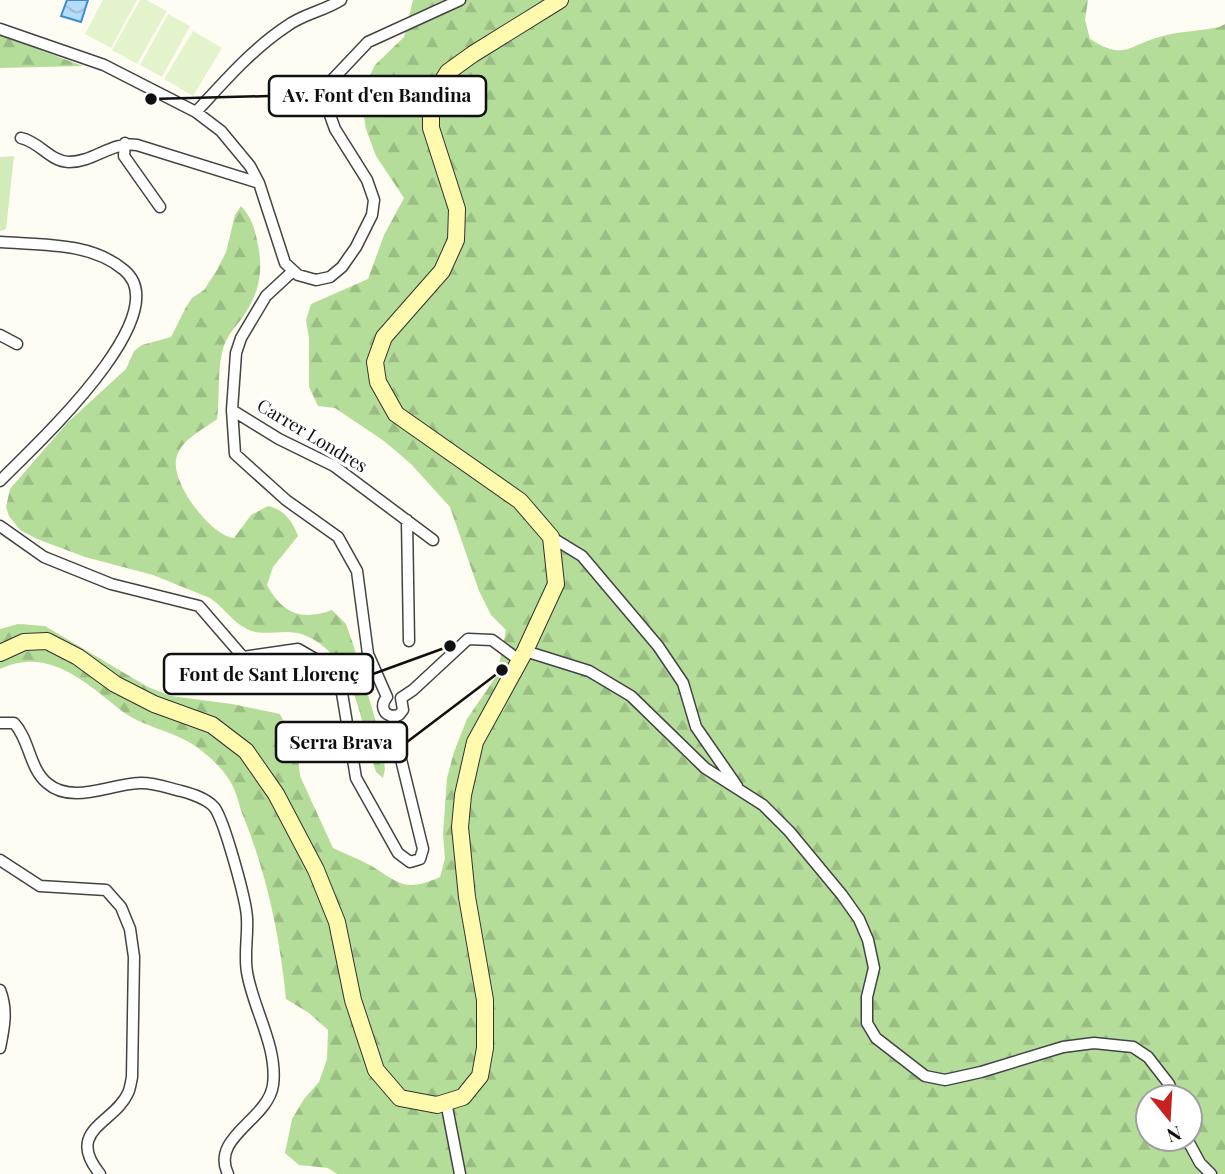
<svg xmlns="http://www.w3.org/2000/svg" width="1225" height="1174" viewBox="0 0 1225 1174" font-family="'Playfair Display',serif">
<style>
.green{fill:#d1ecba}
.forest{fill:url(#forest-firs);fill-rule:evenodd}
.pitch{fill:#e3f3cc}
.water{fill:url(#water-waves);stroke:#398dd3;stroke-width:2}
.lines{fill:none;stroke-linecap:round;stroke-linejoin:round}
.minor-casing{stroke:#434343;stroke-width:13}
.secondary-casing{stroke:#323232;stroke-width:18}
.minor{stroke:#fff;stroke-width:10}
.secondary{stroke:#fffaae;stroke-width:16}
.labels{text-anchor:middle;stroke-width:7;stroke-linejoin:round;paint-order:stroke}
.street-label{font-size:18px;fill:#101010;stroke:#fff}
.leader{fill:none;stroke:#101010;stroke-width:2.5}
.callout-dot{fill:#101010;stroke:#fff;stroke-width:2.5}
.callout{fill:#fff;stroke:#101010;stroke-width:2.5}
.callout-label{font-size:19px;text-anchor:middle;font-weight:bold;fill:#101010}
</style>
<defs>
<pattern id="forest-firs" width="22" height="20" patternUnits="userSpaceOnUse" patternTransform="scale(1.75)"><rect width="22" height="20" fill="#b4dd99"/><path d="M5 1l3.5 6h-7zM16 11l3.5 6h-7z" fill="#9abd83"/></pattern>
<pattern id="water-waves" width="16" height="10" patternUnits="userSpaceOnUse" patternTransform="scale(1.75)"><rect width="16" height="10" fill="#b5dcf9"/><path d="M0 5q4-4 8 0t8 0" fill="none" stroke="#9bbcd4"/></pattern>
</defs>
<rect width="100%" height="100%" fill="#fffdf3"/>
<path class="green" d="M14,156L6,229L0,231V157Z"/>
<path class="forest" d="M413,0H1088L1085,20L1090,39C1126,62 1129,44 1163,36C1181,31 1201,31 1219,27L1225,24V1174H337L328,1168L299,1165L285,1153L292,1119L304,1099L319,1082L327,1059L328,1030L309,1013L286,999C280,937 267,875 244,818C239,806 237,793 231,783C224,770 213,760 202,751C177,730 143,729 118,708C83,680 47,647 0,669V629L18,624L45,626L148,687L171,696L232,704L280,714L297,748L300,776L333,848C343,853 354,857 364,862C397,879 400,895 440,877L445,858L443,834L447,778L454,752L467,719L497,675L506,630L491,615L479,591L450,507L411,464L384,441L335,408L318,406L309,387V338L306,320L311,304L368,279L384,235L404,198L376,156L366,129L360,95L375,65L404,37ZM1148,1097H1190V1139H1148Z
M0,35L83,66L0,68Z
M241,206C252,218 255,229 258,245C264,275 258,296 240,321C233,329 226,338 223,349C217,368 220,397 217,419C202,431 180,439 176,460C172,484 211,536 234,538L251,515L268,506C285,510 292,521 298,536L273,567L267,585C283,614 301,621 332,610L346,624L353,644L381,739L385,769L383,778L376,772C361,726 356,655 304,635C285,627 263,638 247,629C232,622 224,607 210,598L153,575L85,557L37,539L20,530L9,516L6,507L10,489L67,423L126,369L134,351L142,345L171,337L186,307L192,298L204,290L217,270L226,252L235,215Z"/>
<path class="pitch" d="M103,0H137L111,48L85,34Z
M140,0H146L167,11L137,64L112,50Z
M168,14L190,26L162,77L140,65Z
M193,31L222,48L193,96L164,79Z"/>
<path class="water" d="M67,0H88L81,22L61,16Z"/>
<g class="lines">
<defs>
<path id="minor" d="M0,29L104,65L196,112L221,131L250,166L259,183L285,263L298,275L316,280L330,277L342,267L356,247L372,215L374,200L367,180L335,129L326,104L332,80L368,42L460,0
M196,112C224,82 252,49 287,26C303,14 324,11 341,0
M21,138C40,142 49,161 69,162C94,162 112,141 137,145L259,183
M125,143L124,156L160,207
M0,242C41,245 91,242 124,270C179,315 31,449 0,481
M293,271L266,296L241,338L236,353L232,410L235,454L286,500L338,537L357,571L368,654L387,697
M0,335L17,344
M232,410L279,439L334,466L433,540
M407,520L409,641
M0,526L44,557L111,584L199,606L243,657L298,649L317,660L342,693L356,778L398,853L410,862L420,859L423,849L396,739L393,716
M551,537L582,556L658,646L683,683L696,727L737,786
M525,651L589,671L631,696L705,768L763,805L789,831L842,895L859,919L868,940L874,968L867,997V1023L876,1038L925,1076L945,1080L981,1072L1063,1047L1094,1043L1133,1047L1148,1057L1169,1084L1174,1097
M387,697C380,705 383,715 393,716
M401,698L413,690L468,639L492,640L519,660
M393,716L399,715L403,710L401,698
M0,723H14C30,740 29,768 47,783C72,805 110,784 139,783C153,782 168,788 181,791C192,794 206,798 214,807C224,819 247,903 247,919C248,936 244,955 247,972C253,1009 278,1047 273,1085C268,1120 210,1137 228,1174
M0,860L40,886L106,890L121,907L130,929L134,957L132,1077C131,1082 130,1089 128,1093C115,1123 64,1130 100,1174
M0,990C8,1010 4,1028 0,1048
M446,1102L460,1174
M1187,1139L1200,1163L1211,1174"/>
<path id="secondary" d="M0,653L24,642L47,641L78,657L115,684L154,704L212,725L246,751L276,794L316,870L337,922L353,1000L376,1070L400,1098L437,1105L463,1097L480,1076L485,1048V1000L467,897L460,827L463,795L475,742L525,651L556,584L551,537L520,501L396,414L378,382L375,362L384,337L442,271L456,240L457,209L431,128V100L448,72L473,54L560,0"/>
</defs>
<use href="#minor" class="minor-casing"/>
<use href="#secondary" class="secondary-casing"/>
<use href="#minor" class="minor"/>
<use href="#secondary" class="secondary"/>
</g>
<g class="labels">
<g class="street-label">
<text transform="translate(312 436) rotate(31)" y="6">Carrer Londres</text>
</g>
</g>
<path class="leader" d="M151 99L269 96M450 646L373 674M502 670L407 742"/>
<g class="callout-dot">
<circle cx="151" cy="99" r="7"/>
<circle cx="450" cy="646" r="7"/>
<circle cx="502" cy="670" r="7"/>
</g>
<g class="callout">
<rect x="269" y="76" width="217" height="40" rx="7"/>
<rect x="164" y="654" width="209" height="40" rx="7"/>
<rect x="276" y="722" width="131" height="40" rx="7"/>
</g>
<g class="callout-label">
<text x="377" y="102">Av. Font d'en Bandina</text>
<text x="269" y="681">Font de Sant Llorenç</text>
<text x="341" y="749">Serra Brava</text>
</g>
<g transform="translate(1169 1118) rotate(162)"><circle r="33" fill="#ffffff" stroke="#9f9f9f" stroke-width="2"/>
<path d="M0-5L12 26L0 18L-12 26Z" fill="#c72221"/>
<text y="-10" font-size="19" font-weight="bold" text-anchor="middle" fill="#101010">N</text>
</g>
</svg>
